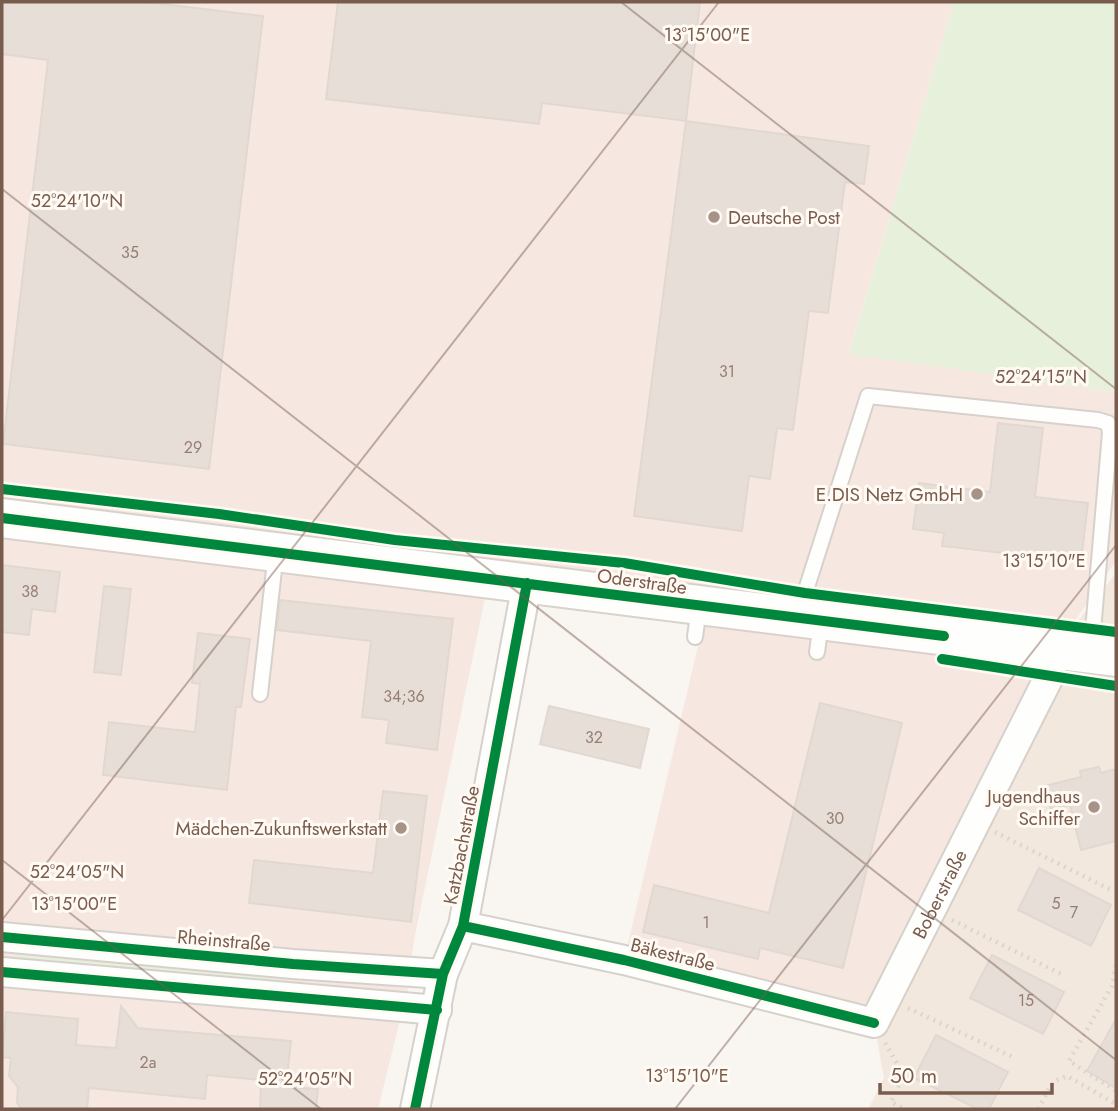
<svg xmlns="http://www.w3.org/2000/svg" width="1118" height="1111" viewBox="0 0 1118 1111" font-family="Jost,sans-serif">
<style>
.residential{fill:#f2e8de}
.commercial{fill:#f6e8e1}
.green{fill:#e7f0db}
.building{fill:#e6ded7;stroke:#e2d8d2;stroke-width:2}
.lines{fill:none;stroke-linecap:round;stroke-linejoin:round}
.service-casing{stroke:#d7d1cb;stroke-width:18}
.minor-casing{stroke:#d7d1cb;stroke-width:32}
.secondary-casing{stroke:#d9d2cb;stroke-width:42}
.path{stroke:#dcd5d0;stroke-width:4.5;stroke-dasharray:2 5;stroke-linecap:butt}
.service{stroke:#fefefd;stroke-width:14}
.minor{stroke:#fefefd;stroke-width:28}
.secondary{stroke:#fefefd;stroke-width:38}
.cycleway-casing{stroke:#fffaf3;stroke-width:15}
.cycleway{stroke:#00873e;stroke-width:10}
.ticks{fill:none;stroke:#7a5c4d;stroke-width:2;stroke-opacity:0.45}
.poi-dot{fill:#a69286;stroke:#fffaf3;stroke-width:2.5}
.labels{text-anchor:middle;stroke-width:6;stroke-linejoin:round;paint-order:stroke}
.number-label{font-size:16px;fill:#977e72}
.poi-label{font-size:19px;fill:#7a5c4d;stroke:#fffaf3;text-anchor:end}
.street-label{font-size:19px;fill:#7a5c4d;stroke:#fffaf3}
.ticks-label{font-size:18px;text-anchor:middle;fill:#7a5c4d;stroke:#fffaf3;stroke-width:6;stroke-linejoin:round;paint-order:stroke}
</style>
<rect width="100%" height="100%" fill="#f9f5f0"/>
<path class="residential" d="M1116,573V1109H868L884,1078L874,1023L1055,650Z"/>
<path class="commercial" d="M2,2H954L849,353L1116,392V561L1055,650L874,1023L624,960L707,608L489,579L414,940L408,988L378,1109H2Z"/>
<path class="green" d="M954,2H1116V392L849,354Z
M24,950L280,970L284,980L279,987L23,964L17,956Z"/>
<path class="building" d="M2,2H146L263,16L209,469L3,444L48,60L2,54Z
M338,2H700L686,121L542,103L539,124L326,99Z
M686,121L869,146L864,184L845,182L828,313L809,311L793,430L777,428L770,479L749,476L742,531L634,516Z
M998,423L1043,428L1035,497L1088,503L1081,562L942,546L944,533L913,529L919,483L990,492Z
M2,565L60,572L55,612L32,609L29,635L2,632Z
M104,586L131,589L121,675L94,672Z
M280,600L453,619L437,750L386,743L389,720L362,717L371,641L277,630Z
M198,633L250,639L241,707H236L227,790L103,775L109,722L195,732L200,684L192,683Z
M820,703L902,723L843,968L760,948L758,959L643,932L654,885L769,913Z
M549,706L649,729L640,768L540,744Z
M1099,767L1101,773L1116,769V841L1081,850L1070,805L1051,810L1045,786L1081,777L1080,771Z
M383,791L427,796L411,922L249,903L254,860L373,873Z
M1039,868L1111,905L1091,946L1018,910Z
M992,955L1064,992L1043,1034L970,998Z
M121,1006L138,1028L291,1041L286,1087L318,1089L316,1109H260L261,1080L207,1075L205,1099L89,1088L87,1109H22L17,1103L18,1087L9,1076L11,1058L2,1057L6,1012L78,1019L76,1045L116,1048Z
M1116,1019V1088L1087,1071Z
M936,1035L1008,1072L989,1109H978L914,1078Z"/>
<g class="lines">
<defs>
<path id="service" d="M801,617L805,593L868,396L1098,420L1108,423L1110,433L1091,654
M695,637L699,607
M817,652L821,623
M260,694L276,552"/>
<g id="minor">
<path id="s1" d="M463,926L624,960L874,1023L1049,677L1055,650"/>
<path d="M2,937L293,964L443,974"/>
<path d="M2,972L437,1010"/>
<path d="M415,1109L443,974L463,926L527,583"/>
</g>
<path id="secondary" d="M2,518L1116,657"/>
</defs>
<use href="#service" class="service-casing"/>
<use href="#minor" class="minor-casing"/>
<use href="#secondary" class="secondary-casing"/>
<path class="path" d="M995,832L1113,891
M952,920L1061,974
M1116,965L1112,986L1069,1061L1116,1091
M908,1008L1015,1058
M885,1043L904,1075L891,1102L905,1109
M1038,1109L1053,1082L1067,1076L1116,1104"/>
<use href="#service" class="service"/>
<use href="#minor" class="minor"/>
<use href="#secondary" class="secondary"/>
<defs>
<path id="cycleway" d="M2,489L219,514L395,540L624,563L805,593L1116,632
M2,518L944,636
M942,659L1116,686
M463,926L624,960L874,1023
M2,937L293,964L443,974
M2,972L437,1010
M415,1109L443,974L463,926L527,583"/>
</defs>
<use href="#cycleway" class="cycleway-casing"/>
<use href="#cycleway" class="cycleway"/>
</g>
<path class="ticks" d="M621,2L1116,389M2,189L1116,1060M2,860L321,1109M2,920L719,2M675,1109L1116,545"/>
<g class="poi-dot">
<circle cx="714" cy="217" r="7"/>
<circle cx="977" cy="494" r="7"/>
<circle cx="1094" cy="807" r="7"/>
<circle cx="401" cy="828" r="7"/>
</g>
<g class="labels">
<g class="number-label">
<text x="130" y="258">35</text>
<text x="727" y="377">31</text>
<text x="193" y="453">29</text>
<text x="30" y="597">38</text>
<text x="404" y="702">34;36</text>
<text x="594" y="743">32</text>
<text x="835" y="824">30</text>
<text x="1056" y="909">5</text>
<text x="1074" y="918">7</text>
<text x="706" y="928">1</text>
<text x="1026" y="1006">15</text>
<text x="148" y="1068">2a</text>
</g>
<g class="poi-label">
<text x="728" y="224" text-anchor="start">Deutsche Post</text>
<text x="963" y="501">E.DIS Netz GmbH</text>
<text x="1080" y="803">Jugendhaus<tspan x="1080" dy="22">Schiffer</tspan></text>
<text x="387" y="835">Mädchen-Zukunftswerkstatt</text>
</g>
<g class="street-label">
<text transform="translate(642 581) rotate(8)" y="7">Oderstraße</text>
<text transform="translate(461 845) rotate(-79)" y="7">Katzbachstraße</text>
<text dy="7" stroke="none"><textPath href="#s1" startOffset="567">Boberstraße</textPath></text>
<text transform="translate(224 940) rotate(5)" y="7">Rheinstraße</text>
<text transform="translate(673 954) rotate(14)" y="7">Bäkestraße</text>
</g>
</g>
<g class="ticks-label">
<text x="707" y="41">13°15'00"E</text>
<text x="77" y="207">52°24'10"N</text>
<text x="1041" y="383">52°24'15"N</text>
<text x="1044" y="567">13°15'10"E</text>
<text x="77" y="878">52°24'05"N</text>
<text x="74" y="910">13°15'00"E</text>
<text x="687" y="1082">13°15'10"E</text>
<text x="305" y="1085">52°24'05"N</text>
</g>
<rect width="1118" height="1111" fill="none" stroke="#7a5c4d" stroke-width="7"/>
<path d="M880 1083v10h172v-10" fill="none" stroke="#7a5c4d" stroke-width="3.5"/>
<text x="890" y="1083" font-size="21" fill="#7a5c4d" stroke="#fffaf3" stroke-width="5" paint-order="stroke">50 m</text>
</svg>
